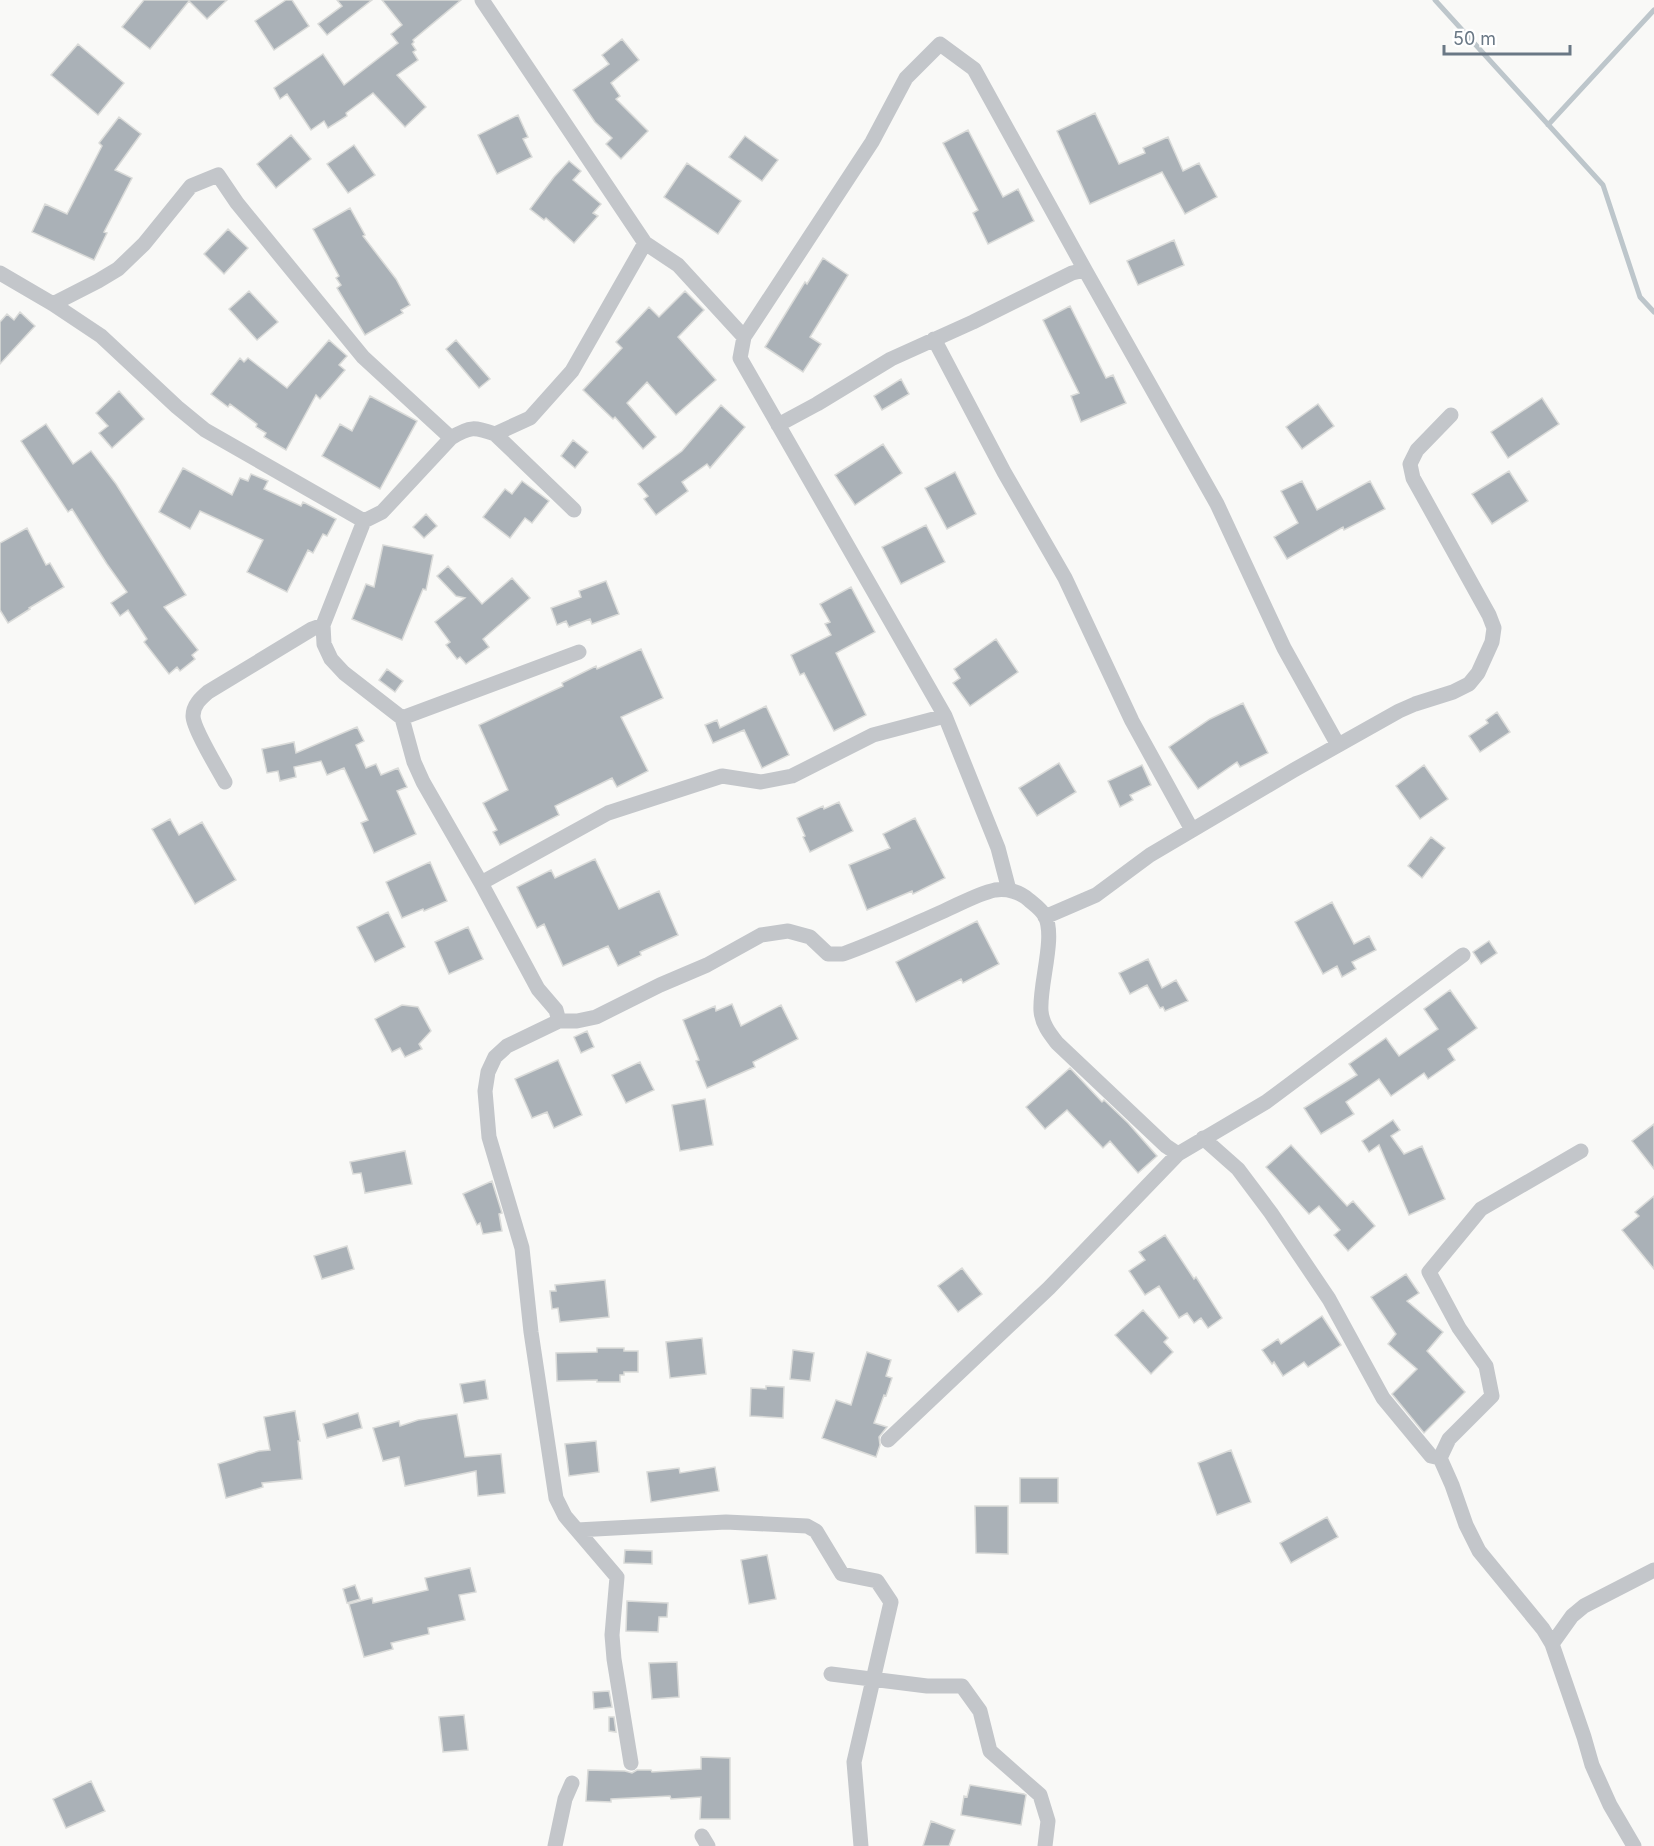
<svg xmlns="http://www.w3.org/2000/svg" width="1654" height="1846" viewBox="0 0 1654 1846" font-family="Inter,sans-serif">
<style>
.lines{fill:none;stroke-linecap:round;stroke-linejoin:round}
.stream{stroke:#bdc6cb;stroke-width:5}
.building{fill:#aab1b7;stroke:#dadbd9;stroke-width:1.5}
.minor{stroke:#c3c6ca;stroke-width:15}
</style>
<rect width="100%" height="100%" fill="#f9f9f7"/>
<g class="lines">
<path class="stream" d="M1435,0L1603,185L1640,297L1654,312
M1548,125L1654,10"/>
</g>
<path class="building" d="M144,0H227L207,19L189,1L150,49L122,27Z
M286,0H292L309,26L274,50L255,21Z
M337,0H372L327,35L318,24L342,6Z
M382,0H461L413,40L414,42L412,44L416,50L413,52L418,60L397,75L426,107L405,127L373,93L346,113L347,116L328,128L324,121L311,130L287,94L280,99L274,88L323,54L344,85L398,43L391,34L402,25Z
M622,39L639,60L611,83L620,96L616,99L648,131L621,159L606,144L612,138L595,122L573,90L609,64L602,55Z
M78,44L124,83L98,115L51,75Z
M1095,113L1119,164L1145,153L1143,148L1168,137L1183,171L1199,163L1217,197L1185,214L1162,172L1090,204L1057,131Z
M518,115L528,137L523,139L532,157L497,174L478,135Z
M119,117L141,134L115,170L132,178L104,232L107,233L94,260L32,232L45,204L67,214L102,146L99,143Z
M968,130L1003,197L1018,189L1034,221L988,244L973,213L978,210L943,143Z
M291,135L311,159L276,188L257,164Z
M745,136L778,160L762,181L729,157Z
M354,145L375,175L348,193L327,164Z
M569,161L581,171L573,180L601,204L593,213L598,216L574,243L546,218L544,220L530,209L554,177Z
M687,163L741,201L718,234L664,197Z
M350,208L365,235L363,236L396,279L410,305L401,310L403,313L365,335L337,288L341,285L336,278L339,276L313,229Z
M228,229L248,248L224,274L204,254Z
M1174,240L1184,265L1138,285L1127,261Z
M823,258L848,275L810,337L821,344L803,372L765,347L805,282L807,284Z
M249,291L278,322L257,340L229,309Z
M685,291L704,310L678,337L716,380L676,415L647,382L627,403L656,437L643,449L615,417L613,419L583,390L622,348L616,342L649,307L659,317Z
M1070,306L1106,378L1113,375L1126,403L1081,422L1071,396L1079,393L1043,320Z
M20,312L35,326L0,364V322L7,314L14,320Z
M329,340L347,356L339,365L345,370L320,399L316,395L286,450L264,437L266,433L256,427L257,424L230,404L228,407L211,394L240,358L244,362L248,358L287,388Z
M456,340L490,379L479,388L446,349Z
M901,379L909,394L882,410L874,396Z
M119,391L144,419L112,448L99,433L108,426L96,413Z
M370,396L417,421L380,489L322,456L340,424L352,431Z
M1542,398L1559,424L1508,458L1491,432Z
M1318,404L1334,426L1302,449L1286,427Z
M721,405L745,427L710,468L707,464L682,482L688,491L656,515L644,499L648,496L638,484L682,451Z
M46,424L73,464L91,451L116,484L186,595L164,607L198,650L192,655L195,659L180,671L177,667L169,674L144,642L147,639L128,610L120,616L111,603L127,592L107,564L72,509L68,512L21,441Z
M573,440L588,452L575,468L561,456Z
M883,444L902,473L855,505L835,475Z
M183,468L232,495L240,478L248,481L251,474L268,481L264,489L301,506L303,502L336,519L327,536L323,534L313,553L308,550L287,592L247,572L263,540L200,511L190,529L159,512Z
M1509,471L1528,501L1492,524L1472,494Z
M955,472L976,514L947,529L925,488Z
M522,481L549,501L532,523L525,518L510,538L483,517L505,489L512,494Z
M1302,481L1317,510L1370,481L1385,509L1344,530L1343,527L1287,559L1274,537L1298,523L1281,491Z
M426,514L437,526L424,538L413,527Z
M926,525L945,562L901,584L882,547Z
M27,528L46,565L50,563L64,587L29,608L30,609L8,623L0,610V543Z
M383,545L433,555L426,590L423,589L402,640L352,619L366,584L374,587Z
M448,566L482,604L512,578L530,598L483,639L489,647L466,664L460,657L457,659L446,645L450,642L435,622L465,598L456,596L437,576Z
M606,581L619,614L592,624L590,619L569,627L566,621L557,625L551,608L581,597L579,591Z
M851,587L875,632L836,653L866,715L834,731L804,673L800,675L791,655L831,635L825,624L830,622L820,604Z
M996,639L1018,672L970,706L953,683L960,678L954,669Z
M641,649L663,698L621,717L648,771L617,787L612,778L555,806L559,815L500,845L493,832L497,830L483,803L508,790L479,725L563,686L562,683L596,666L597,669Z
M387,669L403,681L395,692L379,680Z
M1243,703L1268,753L1240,767L1237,762L1198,789L1169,747L1210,719Z
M766,706L789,755L762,768L744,730L713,743L705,725L717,720L720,728Z
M1497,712L1510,732L1480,752L1469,736L1488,723L1486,720Z
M357,727L364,741L356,745L366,768L376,764L381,775L398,768L407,787L397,791L416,834L374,853L361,823L368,820L344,768L327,775L321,761L294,767L296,777L280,781L278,771L267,773L262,749L294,742L296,753Z
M1059,763L1076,792L1037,816L1019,788Z
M1142,765L1151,785L1130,795L1133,800L1120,807L1108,781Z
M1424,765L1448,799L1420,819L1396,786Z
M839,802L853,831L810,852L803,837L805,836L797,818L823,806L824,809Z
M915,818L945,878L913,894L912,891L867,910L849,865L890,848L883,834Z
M170,819L179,835L202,822L236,880L195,904L152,829Z
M1431,837L1445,848L1422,878L1408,866Z
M595,859L619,909L659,891L678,935L640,952L641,955L618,966L608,946L563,966L544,924L537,928L517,887L551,870L555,878Z
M430,862L447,901L424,911L423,909L402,918L386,882Z
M1332,902L1354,944L1369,936L1376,950L1352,962L1356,969L1342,977L1337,966L1323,974L1295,922Z
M388,912L405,947L375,962L357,927Z
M977,921L999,964L963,983L961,979L916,1002L896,962Z
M468,927L483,959L449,974L435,942Z
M1489,941L1497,953L1481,964L1473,952Z
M1148,959L1162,988L1176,980L1188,1001L1165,1011L1163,1007L1160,1008L1147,985L1130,994L1119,973Z
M1450,990L1477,1028L1448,1049L1455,1060L1428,1079L1424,1073L1391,1096L1379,1079L1346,1102L1354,1114L1321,1134L1304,1108L1357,1075L1349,1064L1386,1038L1399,1056L1438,1029L1424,1009Z
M732,1004L741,1026L781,1005L798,1039L753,1062L755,1067L707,1088L696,1061L699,1060L683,1020L715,1006L716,1011Z
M402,1005L418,1007L431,1031L419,1044L422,1049L405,1057L400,1048L392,1052L375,1019Z
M587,1031L594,1047L581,1053L574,1037Z
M558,1060L582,1115L554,1128L547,1112L532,1118L515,1079Z
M640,1062L654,1090L626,1103L612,1075Z
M1070,1068L1102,1102L1104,1100L1128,1123L1157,1156L1138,1173L1110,1141L1103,1148L1067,1110L1045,1129L1026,1107Z
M705,1099L713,1145L680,1151L672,1105Z
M1393,1120L1400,1130L1391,1136L1404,1154L1422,1146L1445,1199L1409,1215L1379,1145L1369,1152L1362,1141Z
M1654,1124V1169L1632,1141Z
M1291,1145L1347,1206L1353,1201L1375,1226L1348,1251L1334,1235L1340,1230L1319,1206L1309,1214L1266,1167Z
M405,1151L412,1184L365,1193L361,1173L353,1174L350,1162Z
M492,1181L502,1213L499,1214L502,1231L483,1234L480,1223L477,1225L463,1194Z
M1654,1196V1269L1622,1230L1639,1216L1635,1212Z
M1165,1235L1194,1279L1196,1277L1222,1318L1208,1328L1201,1318L1194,1323L1187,1313L1179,1318L1159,1286L1145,1295L1129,1271L1145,1260L1139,1252Z
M347,1246L354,1269L322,1279L314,1256Z
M962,1268L982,1294L958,1312L938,1286Z
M1406,1274L1419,1293L1407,1301L1443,1332L1427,1351L1465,1392L1424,1433L1392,1394L1417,1369L1388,1344L1396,1334L1371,1297Z
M605,1280L609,1317L560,1322L558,1308L552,1309L550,1291H556L555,1285Z
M1143,1310L1168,1338L1164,1342L1173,1352L1151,1374L1115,1335Z
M1322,1316L1341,1345L1308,1367L1304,1362L1283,1376L1274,1362L1272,1364L1262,1350L1278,1339L1281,1344Z
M702,1338L706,1374L670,1378L666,1342Z
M597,1348H624V1351H638V1372H624V1375H620V1382H597V1380L557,1381L556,1353L597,1352Z
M793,1350L814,1353L810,1381L790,1379Z
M867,1352L891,1360L886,1376L892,1378L886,1396L884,1395L874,1423L887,1427L879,1437L880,1445L876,1457L822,1438L836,1400L851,1405Z
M485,1380L488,1399L464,1403L460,1384Z
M766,1386L784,1387L783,1418L750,1416L751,1388L766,1389Z
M295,1411L300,1441H298L302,1479L262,1483L263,1487L226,1498L218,1464L259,1451L270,1450L264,1417Z
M358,1413L362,1428L327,1438L323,1424Z
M457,1414L465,1457L501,1454L505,1493L478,1496L476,1471L405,1486L399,1457L383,1461L373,1428L399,1421L400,1426L418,1420Z
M596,1441L599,1472L569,1476L565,1444Z
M1231,1450L1251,1502L1217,1515L1198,1463Z
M715,1467L719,1491L651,1502L647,1472L679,1468L680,1473Z
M1020,1478H1058V1503H1020Z
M975,1506H1008V1554L976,1553Z
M1327,1517L1338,1537L1291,1563L1280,1543Z
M625,1550L652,1551V1564L624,1563Z
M767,1555L776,1599L749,1604L741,1560Z
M470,1568L476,1592L459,1595L465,1620L428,1628L429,1634L391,1643L393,1649L364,1657L349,1604L372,1598L373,1603L428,1590L425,1578Z
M355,1585L360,1599L347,1603L343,1589Z
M627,1601L668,1603L667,1617H659L658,1632L626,1631Z
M677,1662L679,1697L652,1699L649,1663Z
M609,1691L612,1707L594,1709L593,1692Z
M464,1715L468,1750L443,1752L439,1717Z
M609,1717H614L616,1732L609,1731Z
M701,1757L730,1758V1819H700L701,1797L671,1799L670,1796L611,1799V1802L586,1801L588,1770L625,1771L632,1773L637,1770H651L652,1772L701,1769Z
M91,1781L105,1811L66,1828L53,1799Z
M970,1785L1024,1794L1026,1795L1021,1825L961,1815L964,1796L967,1797Z
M931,1821L955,1830L949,1846H923Z"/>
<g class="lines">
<path class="minor" d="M482,0L645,243L678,265L744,337L740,358L945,716
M0,273L53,304L101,336L177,407L205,430L364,521L323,625L324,644L331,659L344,673L402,718L414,762L423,782L481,883L538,989L556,1010L559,1021H577L596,1017L660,985L707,965L761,935L788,931L810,937L828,954H843C877,942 910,926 944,911C960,904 977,894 995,890C1007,888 1020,892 1029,900C1035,905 1041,909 1045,916C1056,937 1039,985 1041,1011C1042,1024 1050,1034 1057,1043L1166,1146L1178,1154L1266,1102L1463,955
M53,304L98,281L118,269L144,244L191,186L218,175L237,203L363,357L451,438
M744,337L872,142L906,78L940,44L974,69L1085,270
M934,339L1004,472L1065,578L1132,721L1192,830
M778,425L817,404L891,359L973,322L1072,273L1085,270L1217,504L1284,648L1338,745
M495,434L530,418L572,371L645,243
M364,521L382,512L451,438C470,426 475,427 495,434L574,510
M402,718L579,652
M225,782C218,769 193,728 193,716C193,705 201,698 208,692L312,629L323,625
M481,883L608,813L722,776L761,782L792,776L873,735L945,716L998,848L1009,890
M1045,917L1096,895L1150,855L1294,770L1399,711L1415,704L1453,692L1469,684L1478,673L1492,642L1494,628L1489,615L1413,478L1410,464L1417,450L1451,415
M559,1021L507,1046L495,1057L488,1072L485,1091L489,1137L522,1248L531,1332L556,1498L565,1516L617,1577L612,1635L614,1659L631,1763
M1203,1138L1238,1169L1271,1213L1329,1299L1383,1398L1431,1456L1440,1458
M1581,1151L1481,1209L1429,1272L1459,1328L1486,1366L1492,1396L1449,1439L1440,1458L1452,1485L1466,1525L1479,1551L1543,1629L1552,1644L1584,1737L1592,1765L1610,1805L1634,1846
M888,1440L1049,1288L1178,1154
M577,1530L726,1522L807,1526L816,1531L842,1574L877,1581L891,1602L854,1762L861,1846
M1552,1644L1572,1616L1584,1606L1654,1570
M831,1674L927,1686H962L980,1711L990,1751L1040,1795L1048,1821L1045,1846
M702,1836L708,1846
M555,1846L565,1799L572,1783"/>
</g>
<path d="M1444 45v9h126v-9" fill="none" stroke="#6a7885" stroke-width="3"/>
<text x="1453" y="45" font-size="18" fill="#6a7885" stroke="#ffffff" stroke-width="4.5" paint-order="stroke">50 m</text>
</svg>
